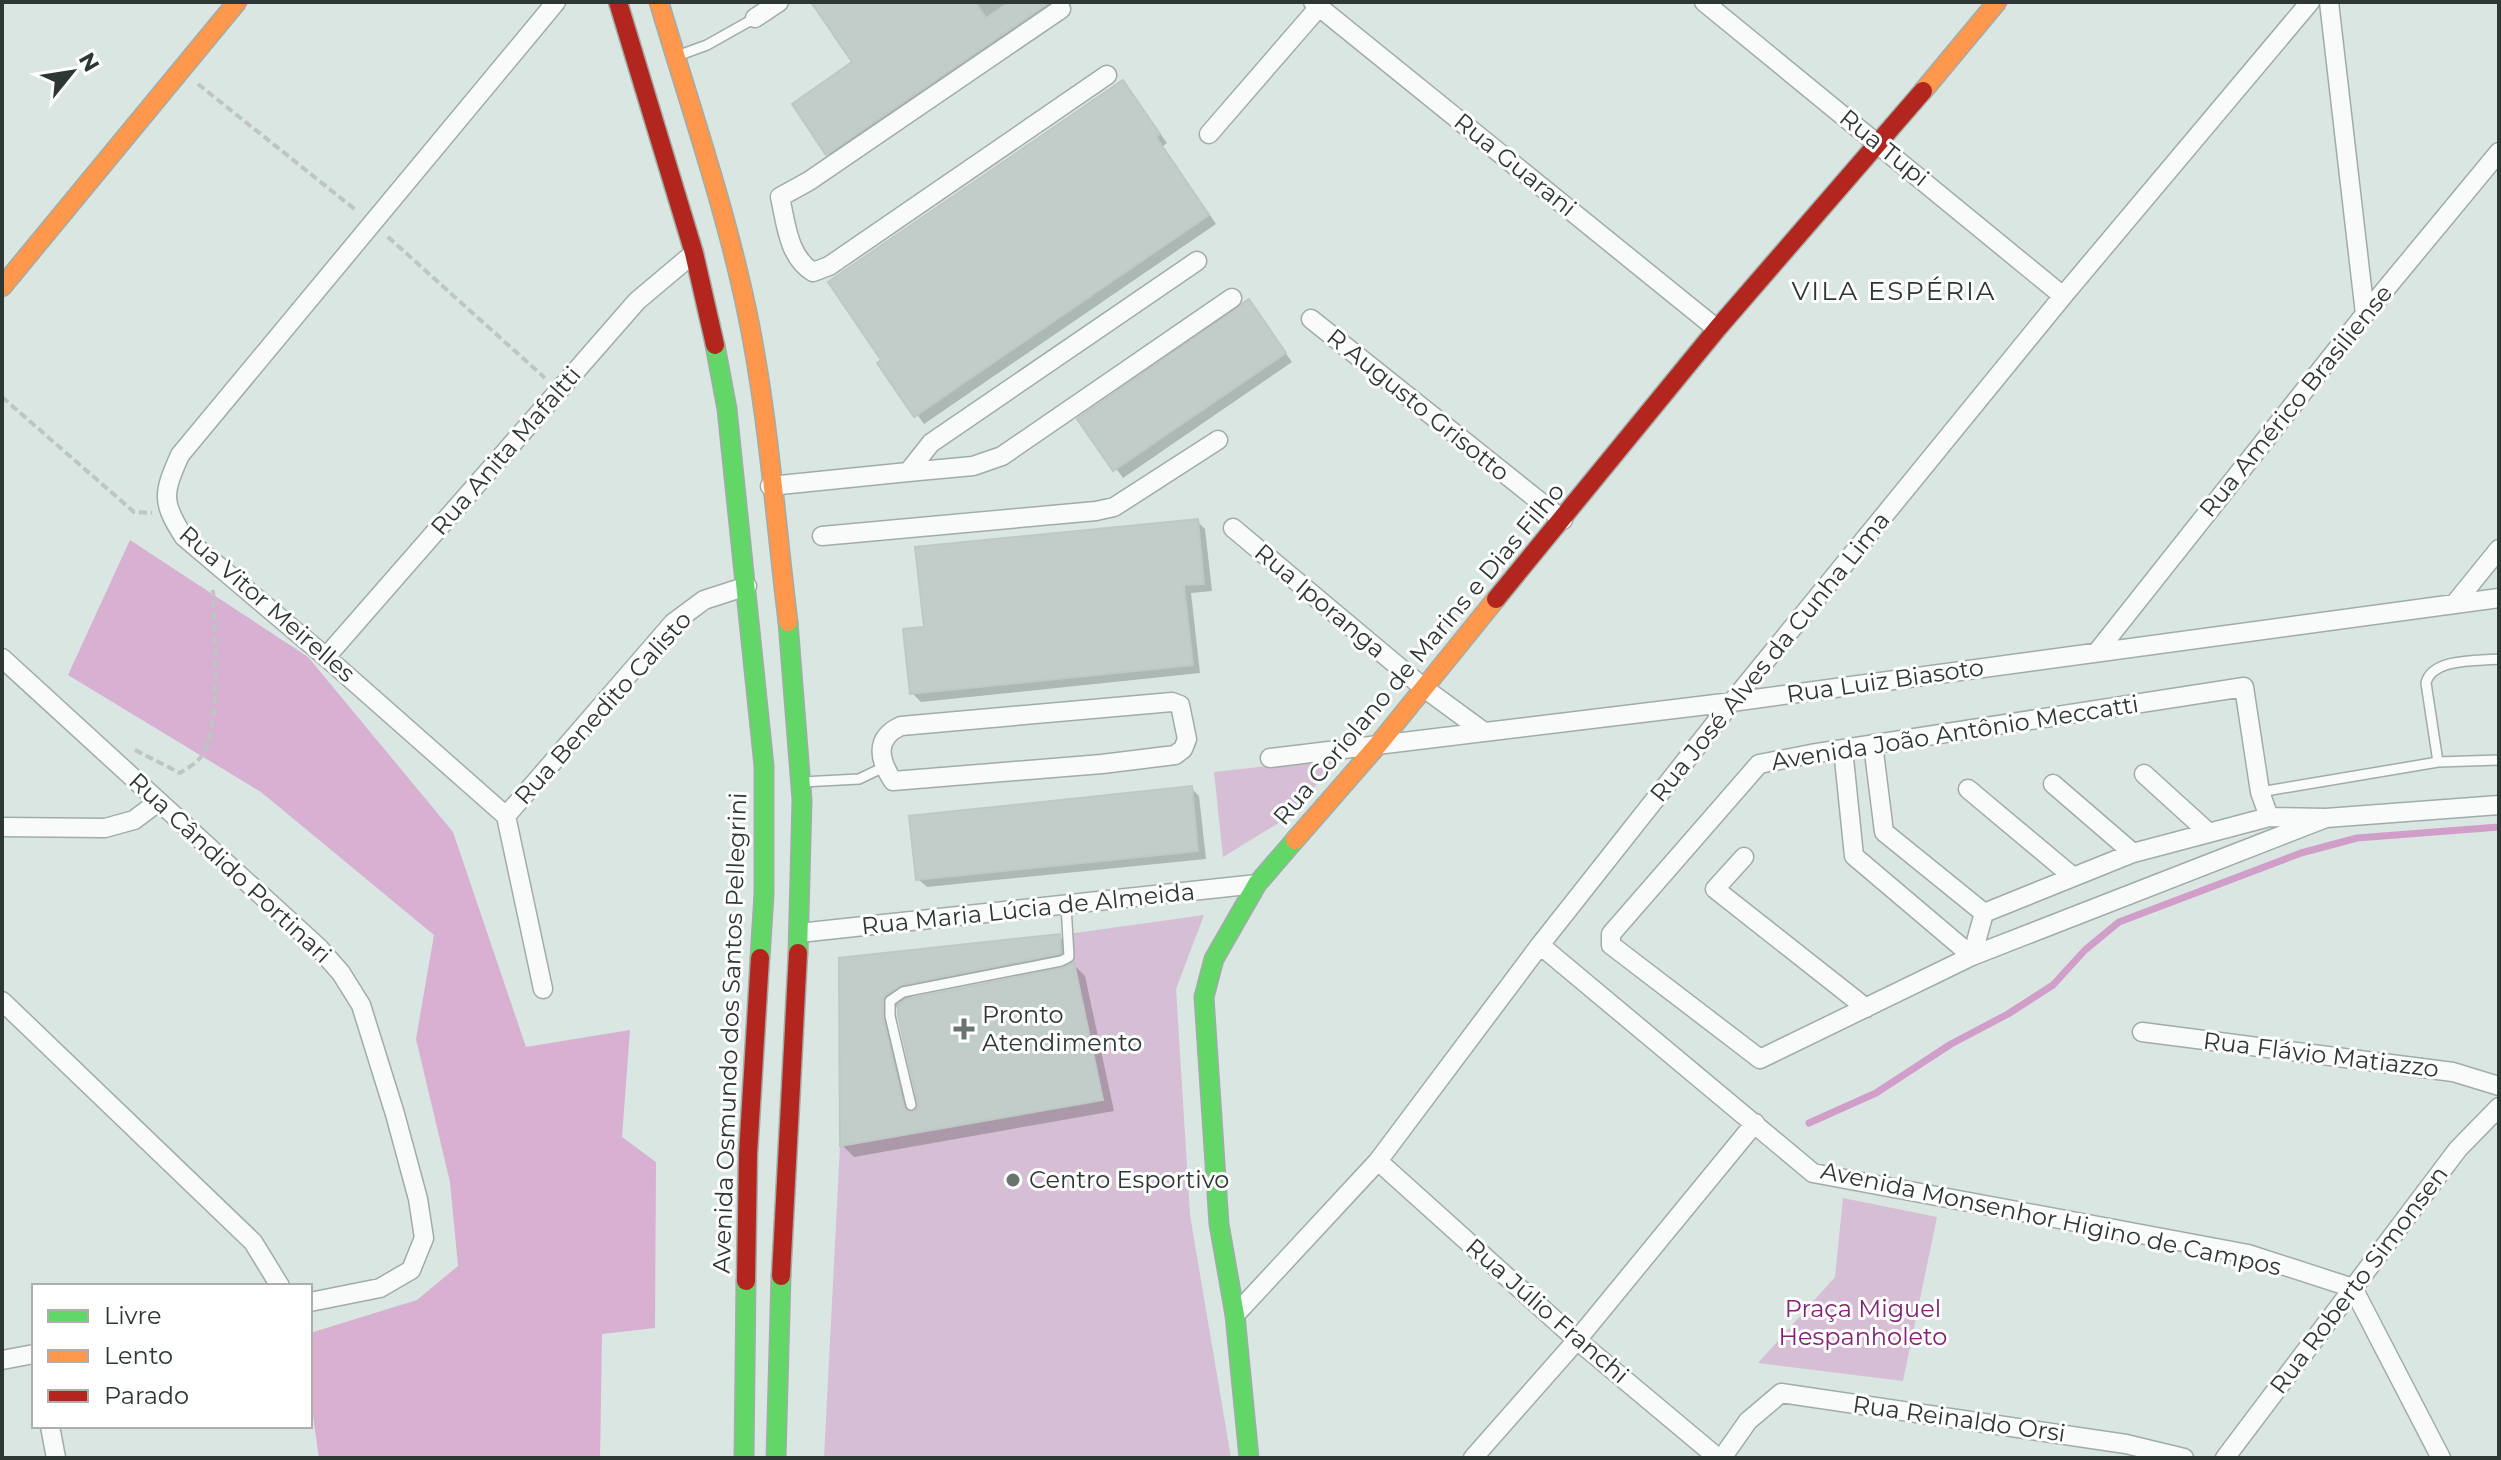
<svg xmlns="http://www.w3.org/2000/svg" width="2501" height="1460" viewBox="0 0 2501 1460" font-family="Montserrat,sans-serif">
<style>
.green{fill:#d6bfd4}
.forest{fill:#d7b0d2}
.shadow{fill:#0003;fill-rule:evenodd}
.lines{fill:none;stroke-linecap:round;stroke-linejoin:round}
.stream{stroke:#d19dc9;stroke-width:7}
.building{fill:#c2cdc9;stroke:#bec8c5;stroke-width:2}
.lane-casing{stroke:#a1aca9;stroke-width:12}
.street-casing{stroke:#a1aca9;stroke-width:21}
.fast-casing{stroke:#a1aca9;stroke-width:21}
.slow-casing{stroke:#a1aca9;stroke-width:21}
.jam-casing{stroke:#a1aca9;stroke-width:21}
.path{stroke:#bfc5c3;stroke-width:4;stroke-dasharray:8 4;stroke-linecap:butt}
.lane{stroke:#f9fbfb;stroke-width:9}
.street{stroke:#f9fbfb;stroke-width:18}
.fast{stroke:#63d668;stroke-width:18}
.slow{stroke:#ff974d;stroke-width:18}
.jam{stroke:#b3261e;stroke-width:18}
.poi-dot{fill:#697470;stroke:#fff;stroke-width:3}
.labels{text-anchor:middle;stroke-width:6;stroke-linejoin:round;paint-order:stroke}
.street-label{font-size:24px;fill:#2d3733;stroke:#fff}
.poi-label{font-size:24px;fill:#2d3733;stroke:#fff;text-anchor:start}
.park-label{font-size:24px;fill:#822374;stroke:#fff}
.neighbourhood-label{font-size:26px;letter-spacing:2px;fill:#2d3733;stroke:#fff}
</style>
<rect width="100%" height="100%" fill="#d9e6e2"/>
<path class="green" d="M1339,758L1295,810L1282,821L1223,857L1214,772Z
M1204,915L1176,989L1190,1215L1231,1458H824L840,1146L1103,1100L1068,934Z
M1843,1198L1937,1217L1903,1381L1758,1363L1835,1277Z"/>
<path class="forest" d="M130,540L308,657L453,832L526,1047L630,1030L622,1137L656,1162L655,1328L602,1334L600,1458H319L310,1395V1333L417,1300L458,1266L450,1182L416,1039L434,935L261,792L68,675Z"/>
<path class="shadow" d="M814,2H1066L836,162L828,153L855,63Z
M1123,83L1167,143L1163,146L1216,224L924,424L880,363Z
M1248,301L1292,362L1123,478L1080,419Z
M1197,521L1205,529L1212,591L1191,593L1200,673L921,702L912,693L926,629Z
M1191,788L1199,796L1206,859L927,887L918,879Z
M1059,936L1071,948L1072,965L914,995L905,1001L1063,970L1074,965L1085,976L1114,1111L854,1157L842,1145L841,959ZM900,1001V1015L920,1104L918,1111L913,1114L893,1030V1013Z"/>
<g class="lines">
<path class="stream" d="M1809,1123L1876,1093L1951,1044L2008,1014L2053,985L2085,950L2119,922L2301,853L2357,838L2499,827"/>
</g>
<path class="building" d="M811,2H975L986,18L1009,2H1050L826,155L792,104L852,62Z
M1123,80L1160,134L1156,137L1209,215L914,417L877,363L881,360L828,282Z
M1249,299L1286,353L1113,471L1077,419Z
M1198,519L1204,584L1184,585L1193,665L910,694L903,629L924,627L915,547Z
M1192,786L1198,851L916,880L909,816Z
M1060,934L1061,952L1059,954L902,985L885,995L883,1000V1017L904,1107L912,1112L917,1110L918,1104L898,1015V1005L906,999L1062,968L1074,962L1103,1100L840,1146L839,958Z"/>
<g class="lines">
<defs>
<path id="lane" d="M677,56L707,45L755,18
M2438,762L2426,683C2432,658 2477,661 2499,659
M802,782L859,779L884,767
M2260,792L2438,762L2499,760
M911,1105L890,1016V1001L903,992L1061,961L1069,957L1066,905"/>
<path id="street" d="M1313,2L1717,329
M1704,2L2063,296
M2329,2L2365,314
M1061,9L809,181L780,197C786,223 788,257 813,272L829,266L1107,75
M755,18L779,2
M1209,134L1319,7
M1197,261L931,443L908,472L973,466L1002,456L1232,298
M1311,319L1563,520
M770,486L908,472
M1233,528L1424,688L1484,732
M822,536L1096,511L1114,507L1218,440
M2456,602L2499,549
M2097,652L2365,314L2499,152
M326,657L637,301L694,253
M2,658L319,948L341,973L361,1005L395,1114L418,1199L424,1238L411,1270L380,1288L310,1302
M1172,702L1180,705L1187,739L1183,749L1175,755L1102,764L893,781C879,760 874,738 901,726Z
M1873,744L1884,832L1984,913
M1843,749L1854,856L1972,956
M1270,758L1732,702L2499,598
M2144,774L2209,833
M2053,784L2133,853
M1968,789L2072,876
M506,816L673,623L704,600L747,586
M2269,817L2260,792L2244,687L1811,754L1759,764L1611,934V945L1760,1059L1972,956L2326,818
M2,827L105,828L134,820L158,802
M1744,857L1715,889L1866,1008
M1984,913L2133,853L2269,817L2326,818L2499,805
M799,933L1257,884
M1540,945L1813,1173L2248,1254L2353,1288L2441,1458
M1972,956L1984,913
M543,989L506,816L326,657L184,537C161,502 163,493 180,455L556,2
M2,1001L253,1242L280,1286
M2142,1032L2453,1072L2499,1086
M1378,1161L1577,1340L1718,1458
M1235,1315L1378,1161L1540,945L1732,702L2063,296L2310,2
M2,1360L34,1354
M50,1426L56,1458
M1473,1458L1577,1340L1755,1123
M1722,1458L1748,1421L1781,1393L2126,1444L2184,1458
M2225,1458L2458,1149L2499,1107"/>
<path id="fast" d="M715,345L727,409L764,766V894L760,958
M788,622L802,800L798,953
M744,1458L746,1281
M776,1458L781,1276
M1249,1458L1235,1315L1219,1224L1204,997L1214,959L1257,884L1295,840"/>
<path id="slow" d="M659,2C689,103 724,204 746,307C768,410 775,517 788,622
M1923,91L1997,2
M2,287L237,2
M1295,840L1377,746L1496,599"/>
<path id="jam" d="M618,2L694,253L715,345
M1496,599L1717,329L1923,91
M781,1276L798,953
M746,1281L748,1154L760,958"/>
</defs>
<use href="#lane" class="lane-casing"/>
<use href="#street" class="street-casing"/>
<use href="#fast" class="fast-casing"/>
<use href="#slow" class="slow-casing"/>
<use href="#jam" class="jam-casing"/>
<path class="path" d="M198,84L357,211
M388,237L545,378
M2,397L134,512L152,513
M135,750L180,773C186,769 195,764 200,758C223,730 214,627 213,590"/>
<use href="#lane" class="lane"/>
<use href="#street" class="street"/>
<use href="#fast" class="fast"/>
<use href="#slow" class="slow"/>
<use href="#jam" class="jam"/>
</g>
<g class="poi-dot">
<path d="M960 1017h8v8h8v8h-8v8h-8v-8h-8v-8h8z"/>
<circle cx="1013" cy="1180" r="8"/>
</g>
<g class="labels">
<g class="street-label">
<text transform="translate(1884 148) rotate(39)" y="8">Rua Tupi</text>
<text transform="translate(1515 165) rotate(39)" y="8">Rua Guarani</text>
<text transform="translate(2296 401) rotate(-51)" y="8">Rua Américo Brasiliense</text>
<text transform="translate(1418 405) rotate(39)" y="8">R Augusto Grisotto</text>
<text transform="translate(506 451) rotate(-49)" y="8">Rua Anita Mafaltti</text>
<text transform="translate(1320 601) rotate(40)" y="8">Rua Iporanga</text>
<text transform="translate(267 604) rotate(41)" y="8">Rua Vitor Meirelles</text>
<text transform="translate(1419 654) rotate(-50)" y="8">Rua Coriolano de Marins e Dias Filho</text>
<text transform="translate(1770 657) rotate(-51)" y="8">Rua José Alves da Cunha Lima</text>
<text transform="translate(1885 681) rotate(-8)" y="8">Rua Luiz Biasoto</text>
<text transform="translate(603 708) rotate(-48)" y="8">Rua Benedito Calisto</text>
<text transform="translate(1955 733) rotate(-9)" y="8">Avenida João Antônio Meccatti</text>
<text transform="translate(230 868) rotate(43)" y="8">Rua Cândido Portinari</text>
<text transform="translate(1028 909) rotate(-6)" y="8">Rua Maria Lúcia de Almeida</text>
<text transform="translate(730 1033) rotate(-88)" y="8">Avenida Osmundo dos Santos Pellegrini</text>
<text transform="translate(2321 1055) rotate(7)" y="8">Rua Flávio Matiazzo</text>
<text transform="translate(2051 1219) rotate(12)" y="8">Avenida Monsenhor Higino de Campos</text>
<text transform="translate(2359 1280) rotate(-53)" y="8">Rua Roberto Simonsen</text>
<text transform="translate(1547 1311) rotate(41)" y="8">Rua Júlio Franchi</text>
<text transform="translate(1959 1419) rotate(8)" y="8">Rua Reinaldo Orsi</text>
</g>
<g class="poi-label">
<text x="982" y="1023">Pronto<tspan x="982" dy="28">Atendimento</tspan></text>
<text x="1029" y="1188">Centro Esportivo</text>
</g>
<g class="park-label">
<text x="1863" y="1317">Praça Miguel<tspan x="1863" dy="28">Hespanholeto</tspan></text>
</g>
<g class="neighbourhood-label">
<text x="1894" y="300">VILA ESPÉRIA</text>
</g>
</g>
<rect width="2501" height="1460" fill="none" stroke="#2d3733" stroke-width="8"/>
<rect x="32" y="1284" width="280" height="144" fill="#ffffff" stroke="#abafad" stroke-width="2"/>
<rect x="48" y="1310" width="40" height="12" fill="#63d668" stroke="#abafad" stroke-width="2"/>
<text x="104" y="1324" font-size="24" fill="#2d3733">Livre</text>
<rect x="48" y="1350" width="40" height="12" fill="#ff974d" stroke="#abafad" stroke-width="2"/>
<text x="104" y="1364" font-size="24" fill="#2d3733">Lento</text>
<rect x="48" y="1390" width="40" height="12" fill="#b3261e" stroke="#abafad" stroke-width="2"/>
<text x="104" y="1404" font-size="24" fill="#2d3733">Parado</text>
<g transform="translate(72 72) rotate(60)" stroke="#ffffff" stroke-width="6" paint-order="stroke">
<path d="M0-6L14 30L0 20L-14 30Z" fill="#2d3733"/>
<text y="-12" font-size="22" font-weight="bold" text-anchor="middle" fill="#2d3733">N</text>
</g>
</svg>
